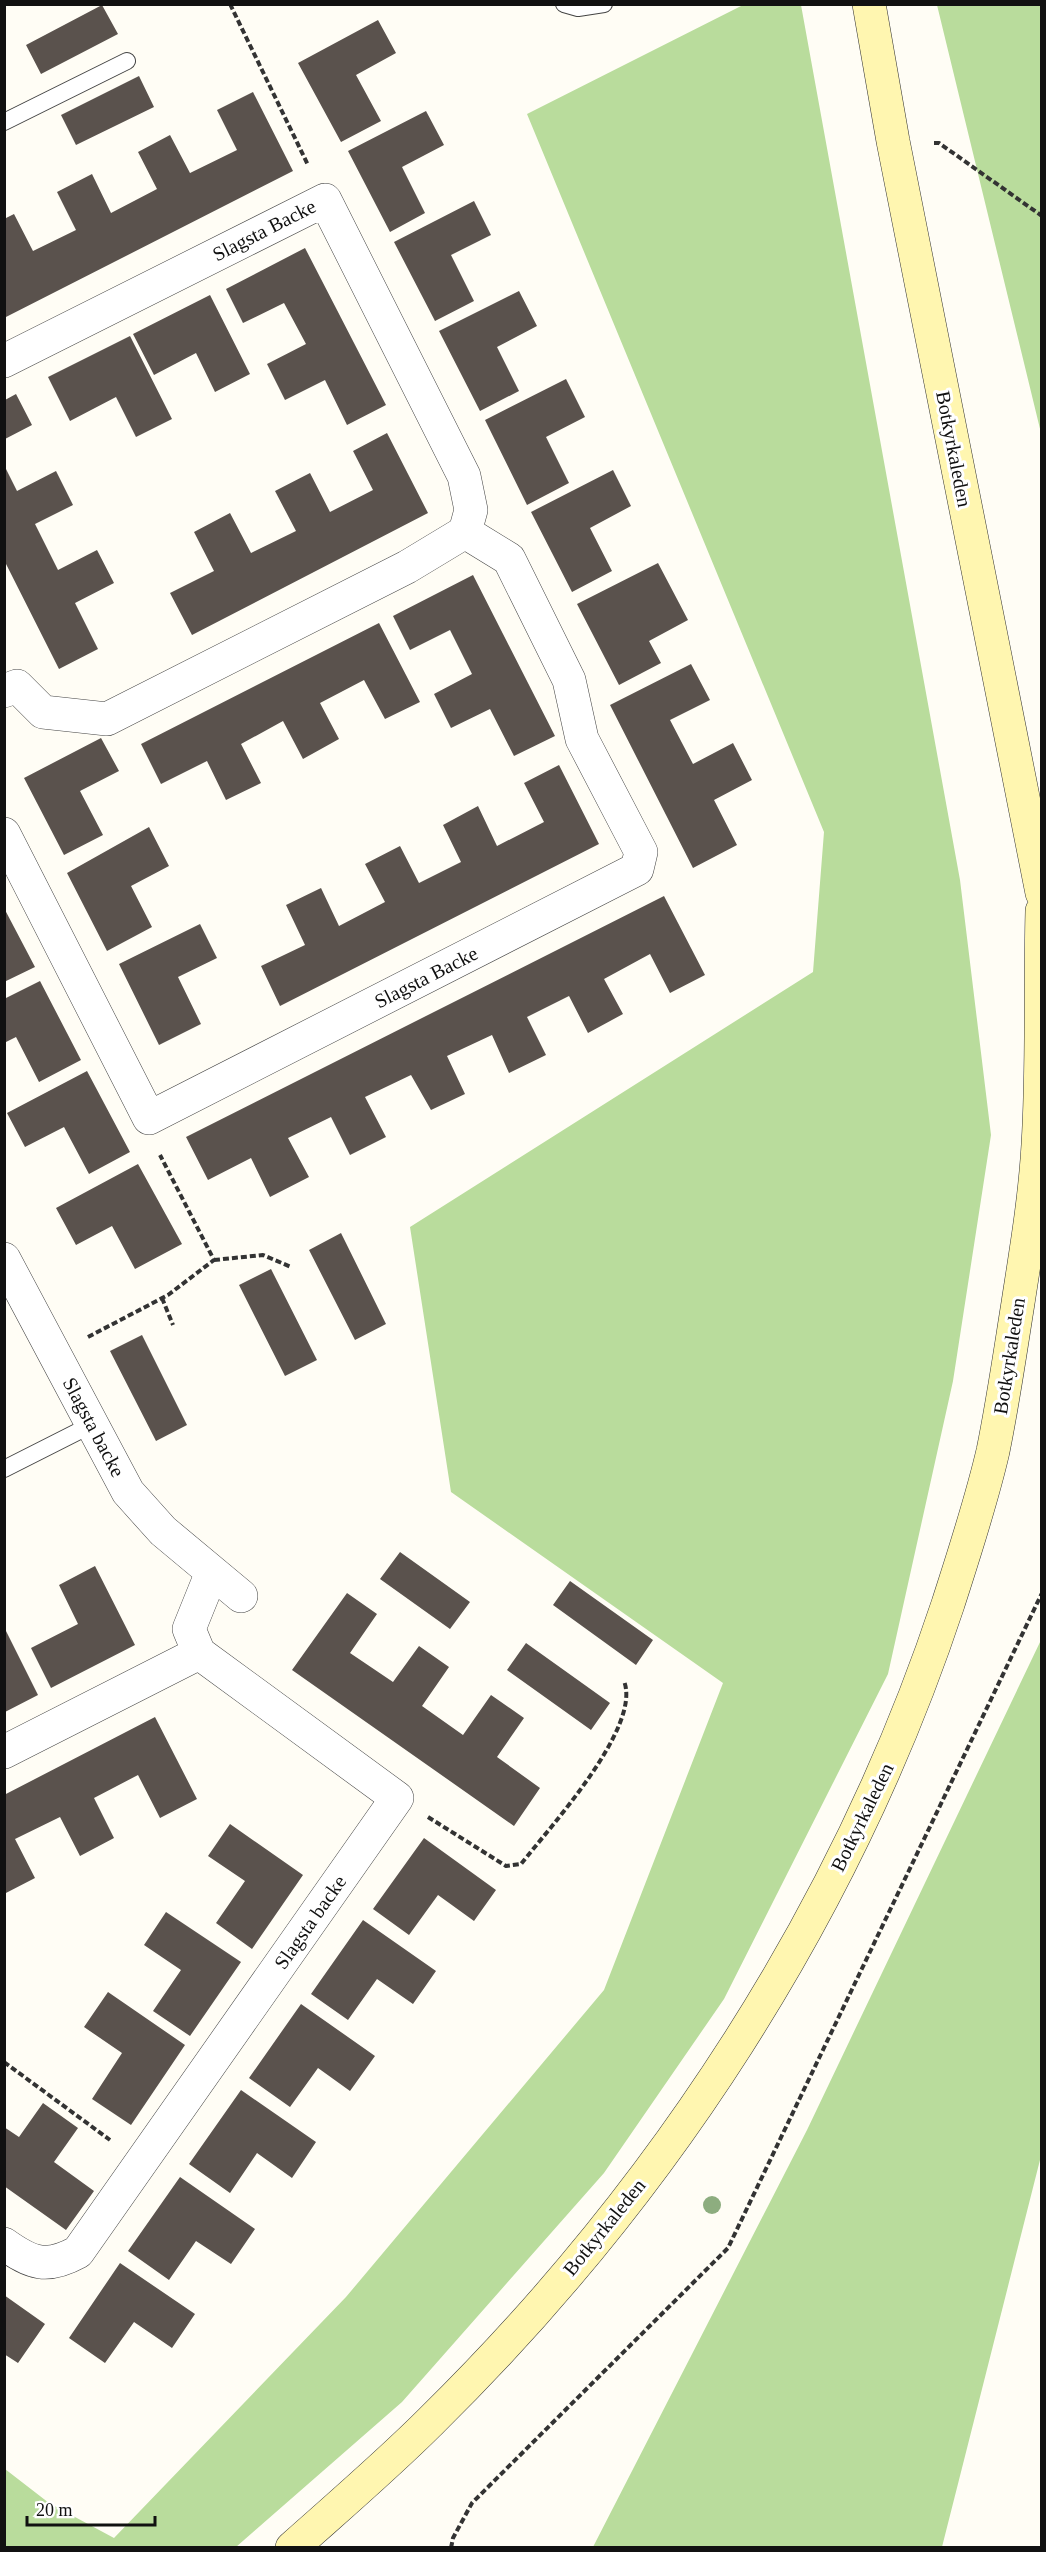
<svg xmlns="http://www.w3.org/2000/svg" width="1046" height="2552" viewBox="0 0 1046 2552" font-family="Georgia,serif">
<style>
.forest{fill:#b9dc9c}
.building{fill:#5a524d}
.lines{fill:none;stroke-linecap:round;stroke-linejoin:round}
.lane-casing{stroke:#444;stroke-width:18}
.street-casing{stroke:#444;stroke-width:34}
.secondary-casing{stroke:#333;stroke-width:34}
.path{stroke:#333;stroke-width:4;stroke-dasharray:6 3;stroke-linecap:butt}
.lane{stroke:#fff;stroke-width:16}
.street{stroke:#fff;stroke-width:33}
.secondary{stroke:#fff6b0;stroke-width:33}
.tree{fill:#8dad7f}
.labels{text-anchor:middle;stroke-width:6;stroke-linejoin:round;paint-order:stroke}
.street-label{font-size:20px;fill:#111;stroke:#fff}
</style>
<rect width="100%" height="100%" fill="#fffdf5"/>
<path class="forest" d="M745,4L801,5L960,880L991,1135L953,1381L888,1674L724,1999L604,2173L402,2402L236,2547H5V2469L49,2503L114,2538L346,2297L604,1990L723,1683L451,1492L410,1227L813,972L824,832L527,114Z
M937,5H1041V433Z
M1041,1640V2156L942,2547H593L807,2130Z"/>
<path class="building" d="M102,5L118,34L41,74L26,45Z
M378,20L396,53L356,75L381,121L341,142L298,63Z
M139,76L154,107L76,145L61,115Z
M253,92L293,171L4,318V219L14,214L33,251L76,230L57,192L92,174L111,213L157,189L138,152L170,135L190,173L237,150L217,110Z
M426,111L444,145L402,167L425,213L390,232L348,151Z
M474,201L491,235L451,255L474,301L435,321L394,242Z
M305,248L386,405L347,425L325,380L285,400L267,364L306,344L284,303L243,323L226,289Z
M519,291L537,326L497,347L519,391L480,411L439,331Z
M210,295L250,374L215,392L196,353L154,375L133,334Z
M130,336L172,419L136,437L116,397L70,421L48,377Z
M566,379L585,417L546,437L569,483L527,505L485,420Z
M16,394L32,425L5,439V400Z
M387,433L428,513L192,635L170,593L214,571L194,532L230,513L251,553L296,531L275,491L310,473L330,512L373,490L353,451Z
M4,465L17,491L56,471L73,505L35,524L58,570L97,550L114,583L75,603L98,649L59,669L4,560Z
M613,470L631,506L590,528L612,571L572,592L531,512Z
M658,563L688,620L649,641L661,663L619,685L577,604Z
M473,575L555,736L514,756L490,709L451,728L434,694L472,674L450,630L410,650L393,616Z
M379,623L420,702L385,719L364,680L320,703L339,739L303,759L283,721L241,744L261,783L226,800L207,761L161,784L141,744Z
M691,664L710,700L670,720L693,764L733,743L752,780L714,800L737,845L693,868L610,705Z
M101,738L119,771L80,791L103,835L64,855L24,778Z
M559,765L599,844L280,1006L261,966L305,945L286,905L321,888L339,926L385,902L365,864L400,846L419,883L461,862L443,825L478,806L497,846L544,822L524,783Z
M149,827L169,866L131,886L152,927L107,951L67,873Z
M664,896L705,975L670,993L650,954L604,979L623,1014L588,1033L569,996L527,1017L546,1055L509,1073L492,1035L447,1056L465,1094L431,1110L411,1075L365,1097L386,1137L350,1155L331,1117L288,1138L309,1177L270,1197L251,1158L208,1180L186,1137Z
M4,908L35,967L4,982Z
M200,924L217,958L178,977L201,1024L159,1045L119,964Z
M40,981L81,1060L39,1082L16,1037L4,1043V999Z
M87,1071L130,1152L89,1174L64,1127L25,1147L7,1113Z
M138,1164L182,1244L135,1269L112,1226L76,1245L56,1208Z
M341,1233L386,1324L355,1340L309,1250Z
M271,1269L317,1360L285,1376L239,1285Z
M142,1335L187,1425L156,1441L110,1351Z
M400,1552L470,1602L450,1629L380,1579Z
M95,1566L135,1645L51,1688L31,1648L78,1624L59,1585Z
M570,1581L653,1640L636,1665L553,1605Z
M347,1593L377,1614L350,1653L393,1682L419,1646L449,1667L422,1706L463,1735L491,1695L524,1718L497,1757L540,1788L514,1826L292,1670Z
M5,1629L38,1695L5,1712Z
M526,1643L610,1703L591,1730L507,1670Z
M155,1717L197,1799L160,1818L138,1775L94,1798L114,1838L80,1856L60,1817L15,1839L35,1878L4,1894V1795Z
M230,1824L303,1875L252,1949L216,1923L245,1881L208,1856Z
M424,1838L496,1890L474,1921L438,1895L409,1935L373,1909Z
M166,1912L241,1962L190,2036L153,2011L181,1970L144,1945Z
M363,1920L436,1971L413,2004L377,1979L348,2020L311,1994Z
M108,1992L185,2045L131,2125L92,2099L122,2053L84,2027Z
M301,2004L375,2056L350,2091L318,2068L290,2107L249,2078Z
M241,2090L316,2142L292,2178L257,2153L230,2193L189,2164Z
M43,2103L78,2128L54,2162L94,2191L66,2230L4,2186V2127L19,2137Z
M180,2177L255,2229L231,2264L196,2241L169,2280L128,2251Z
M120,2263L195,2314L172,2348L134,2322L105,2363L69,2338Z
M4,2295L45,2324L18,2363L4,2354Z"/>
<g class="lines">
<defs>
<path id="lane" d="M564,4L578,8L604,4
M4,122L127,61
M4,1469L91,1425"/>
<path id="street" d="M4,361L325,200L464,476L471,510L465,532
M4,691L17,686L43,712L107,719L407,567L465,532L509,559L569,680L582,739L641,852L637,869L149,1118L4,834
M4,1259L128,1492L163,1531L241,1596
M4,1752L199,1653
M4,2244C32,2264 47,2269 78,2252L397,1798L199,1653L189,1629L212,1572"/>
<path id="secondary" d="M869,4L893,141L1042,893
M292,2548C339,2506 387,2465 431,2421C662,2194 846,1913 948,1604C964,1554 981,1503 993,1451C1003,1402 1010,1353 1018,1303C1026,1251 1035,1198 1038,1145C1043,1067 1040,989 1042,911"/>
</defs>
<use href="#lane" class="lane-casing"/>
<use href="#street" class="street-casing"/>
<use href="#secondary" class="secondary-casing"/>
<path class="path" d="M230,4L308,165
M934,143H939L1042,216
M214,1260L263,1255L291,1267
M162,1298L173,1325
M88,1337L168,1295L214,1260L160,1155
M428,1817L506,1866L521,1864C550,1827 642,1727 624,1681
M4,2062L110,2140
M451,2548L453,2538L472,2503L728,2248L1042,1593"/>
<use href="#lane" class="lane"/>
<use href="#street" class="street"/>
<use href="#secondary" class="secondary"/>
</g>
<circle class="tree" cx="712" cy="2205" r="9"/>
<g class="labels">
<g class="street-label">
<text transform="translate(264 230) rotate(-27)" y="7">Slagsta Backe</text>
<text transform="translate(954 449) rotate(79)" y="7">Botkyrkaleden</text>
<text transform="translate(426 977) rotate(-27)" y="7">Slagsta Backe</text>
<text transform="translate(1009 1356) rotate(-81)" y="7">Botkyrkaleden</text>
<text transform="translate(94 1427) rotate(62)" y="7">Slagsta backe</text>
<text transform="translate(862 1817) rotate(-64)" y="7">Botkyrkaleden</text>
<text transform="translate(310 1922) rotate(-55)" y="7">Slagsta backe</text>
<text transform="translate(604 2227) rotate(-51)" y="7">Botkyrkaleden</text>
</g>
</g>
<rect width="1046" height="2552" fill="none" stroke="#111111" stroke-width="12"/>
<path d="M27 2516v9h128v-9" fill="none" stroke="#111111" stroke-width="3"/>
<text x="36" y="2516" font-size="18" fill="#111111" stroke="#ffffff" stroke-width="4.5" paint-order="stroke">20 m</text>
</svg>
